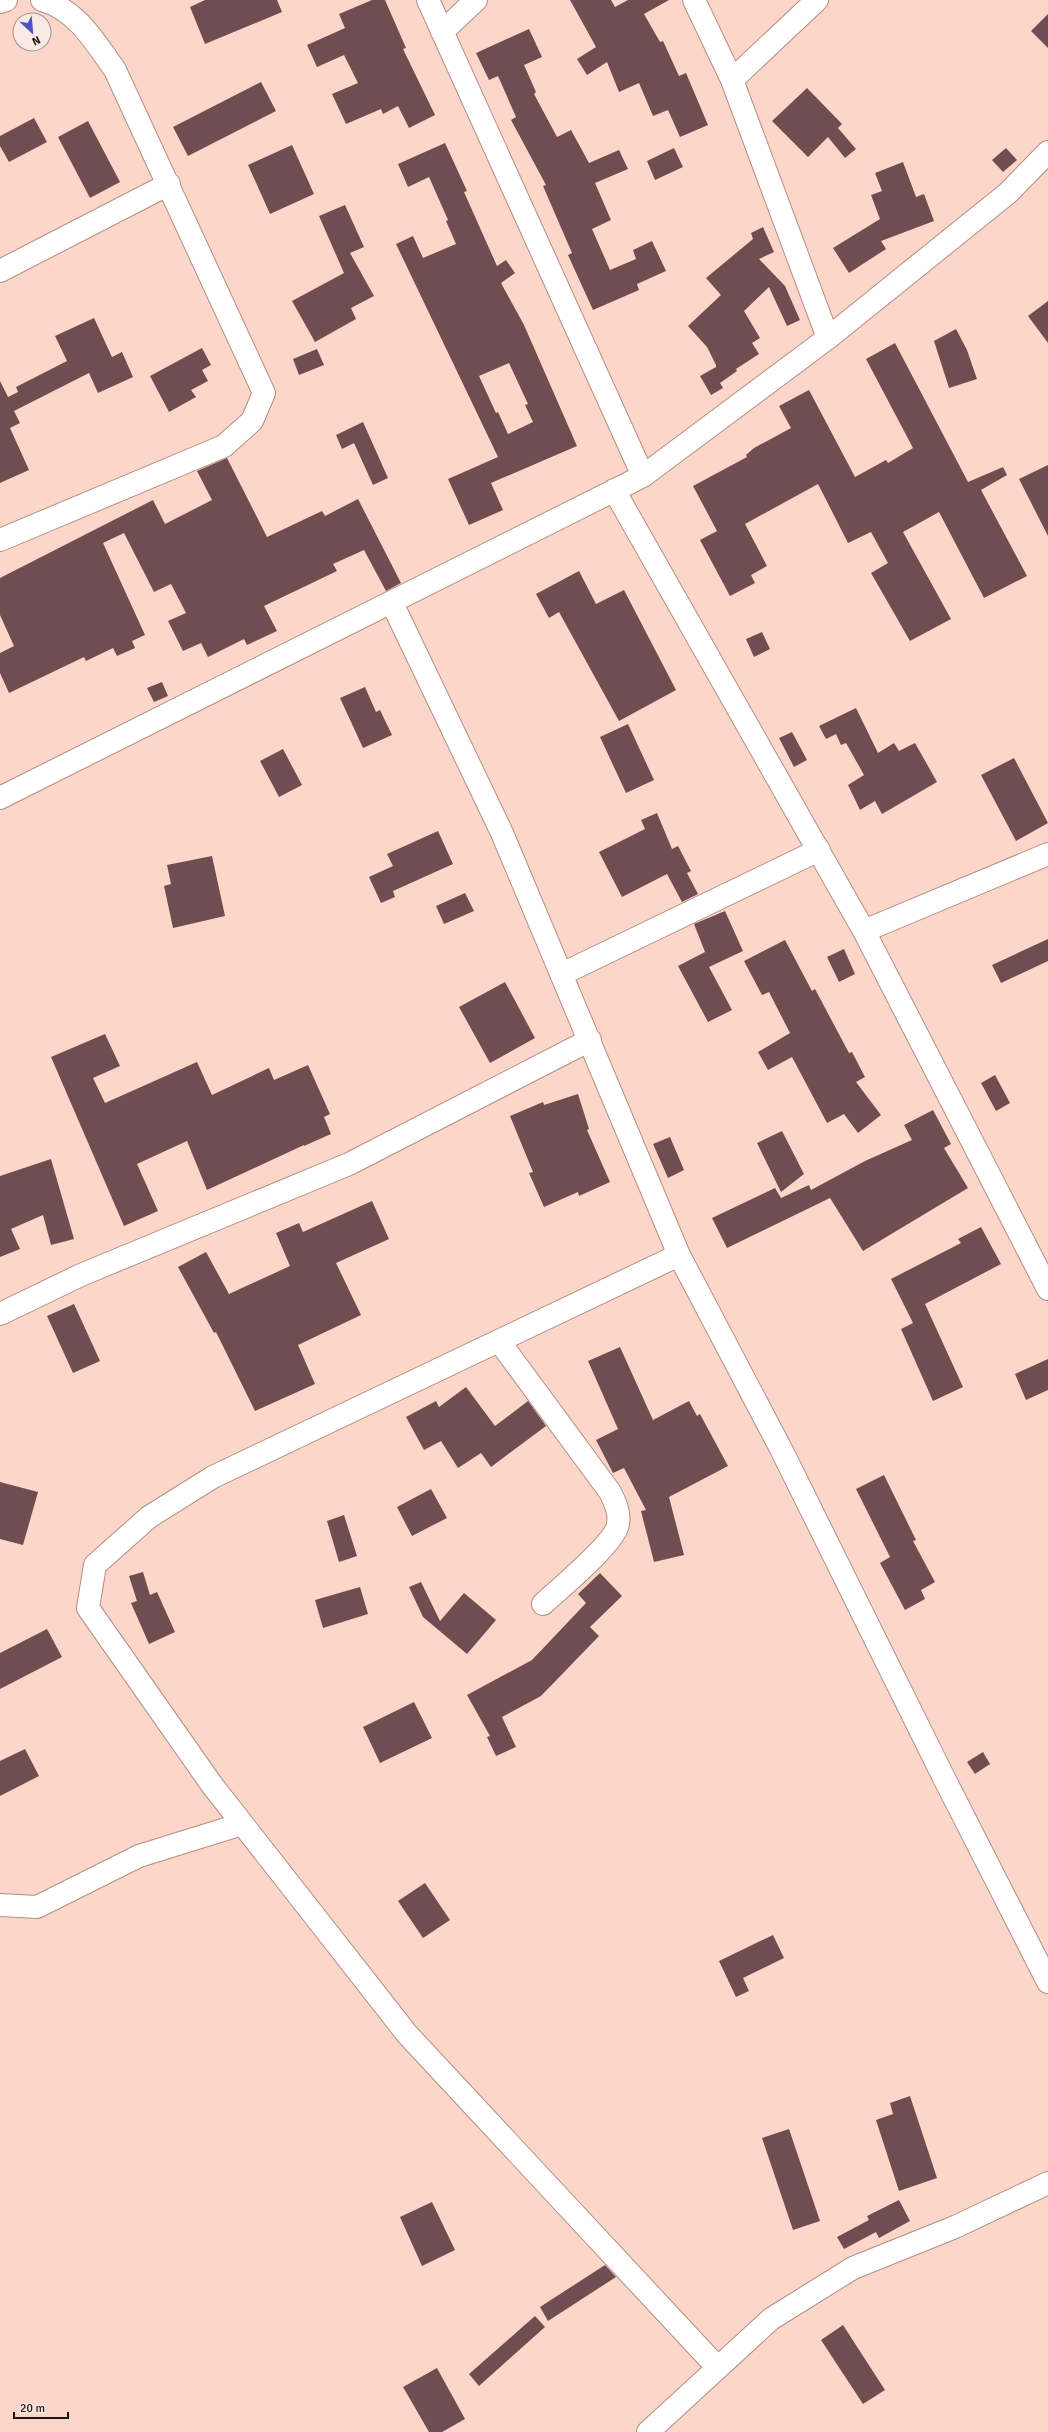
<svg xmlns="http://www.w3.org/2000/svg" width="1048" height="2432" viewBox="0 0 1048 2432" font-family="Signika,sans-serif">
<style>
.building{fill:#704d50;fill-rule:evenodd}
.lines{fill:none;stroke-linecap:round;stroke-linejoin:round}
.minor-casing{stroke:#b38e83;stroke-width:24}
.minor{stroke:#fff;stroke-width:22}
</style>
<rect width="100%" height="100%" fill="#fdd6ca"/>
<path class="building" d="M205,0H277L282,12L205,44L190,7Z
M372,0H385L406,48L403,49L435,115L409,128L398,106L383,114L381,109L346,124L332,94L358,83L344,55L317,67L307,45L345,28L339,14Z
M570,0H611L615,7L628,0H669L644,14L660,42L663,41L679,76L686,73L708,125L680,137L668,110L653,116L639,83L619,92L607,62L587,75L577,59L596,47Z
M1048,14V48L1031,31Z
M529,29L542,57L524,65L536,92L534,94L557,137L571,130L589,163L619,150L628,169L595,183L611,220L592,229L610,270L636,259L633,250L652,241L666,271L637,284L639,290L593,310L568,255L572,253L543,186L546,185L511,120L516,117L498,76L489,80L476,53Z
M261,82L276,111L188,156L173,127Z
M807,88L842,124L838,128L856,149L845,158L828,137L808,157L772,121Z
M34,118L47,142L9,162L0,146V136Z
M88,121L120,182L90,198L58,137Z
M445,143L467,191L464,192L497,266L506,260L515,273L501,283L524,325L577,446L491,483L503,510L469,525L448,479L498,457L396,244L413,236L423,258L456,244L446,221L448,220L429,177L408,187L398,164ZM509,363L528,404L525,405L533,422L508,434L498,412L496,413L479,376Z
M292,145L314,194L270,214L248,165Z
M674,148L683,167L655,180L647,161Z
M1006,148L1017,160L1003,172L992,160Z
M903,162L916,197L924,194L934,221L881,241L886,249L849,273L833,248L880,219L871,195L882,191L875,173Z
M345,205L364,247L350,253L374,296L351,308L356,319L315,342L292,301L344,273L319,216Z
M763,227L774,252L759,259L785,286L800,320L787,326L769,287L744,311L760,338L752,343L759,354L736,369L737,371L720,383L723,388L711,395L700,376L716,367V365L707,347L688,326L721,295L706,278L753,239L751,233Z
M1048,301V343L1028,316Z
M94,318L112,357L122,352L133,377L98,393L89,373L14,411L20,423L10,428L29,470L0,483V381L8,397L18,392L16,387L67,361L55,336Z
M956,329L967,350L977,379L949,388L934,341Z
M895,343L968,482L1003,467L1007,475L981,490L1027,576L984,598L939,512L903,532L951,619L910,641L871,573L888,563L871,532L848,543L818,484L745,524L767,566L751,575L755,583L730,596L700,540L717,531L693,486L747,457L746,455L754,448L791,428L779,406L809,390L855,477L886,460L888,463L913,448L866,359Z
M202,348L211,365L202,370L208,381L191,390L196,397L169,412L150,376Z
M317,349L324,365L299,375L293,359Z
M363,422L388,478L373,485L354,443L342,449L336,435Z
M227,458L267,537L322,511L325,516L358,499L401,583L386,591L364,550L333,564L337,571L264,606L277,631L247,645L244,639L208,657L201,643L183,651L168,621L186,613L171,584L154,592L124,533L103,543L145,635L132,641L135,648L117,656L113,648L86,661L84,657L9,693L0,673V653L14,646L0,615V578L153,500L165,524L212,500L197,471Z
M1048,465V536L1019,479Z
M579,571L596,604L624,590L676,690L619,721L559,612L549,618L536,594Z
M762,632L770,649L754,657L746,639Z
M162,682L168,696L154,702L147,688Z
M365,687L376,712L380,710L392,735L363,748L340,698Z
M856,708L878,753L894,743L899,751L915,743L937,782L882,814L875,801L860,810L848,785L864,775L846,743L841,745L836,734L826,739L819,726Z
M628,724L654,780L626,793L600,737Z
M792,732L807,760L794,767L779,738Z
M283,749L302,785L279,797L260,761Z
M1014,758L1048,823L1016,841L981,775Z
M657,813L672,849L678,846L691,871L687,873L698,894L682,902L667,874L622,897L599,852L645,829L641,820Z
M438,831L453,864L393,891L395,897L381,903L369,877L393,866L387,854Z
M212,856L225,916L173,928L164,886L171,884L167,865Z
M465,893L474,911L444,924L436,906Z
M725,911L743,951L709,967L732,1010L708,1022L678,966L705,952L694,924Z
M1048,939V961L1001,983L992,965Z
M785,940L812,991L815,989L849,1053L852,1052L865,1077L856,1082L881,1115L858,1133L844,1114L827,1123L792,1057L768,1070L758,1052L790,1033L769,992L762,995L744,961Z
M844,949L855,974L839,982L827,957Z
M505,982L535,1038L490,1063L459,1007Z
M105,1034L120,1066L93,1078L105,1103L197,1062L212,1095L269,1068L274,1080L308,1065L330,1114L324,1117L331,1134L304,1146V1145L207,1190L187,1141L137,1164L158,1211L124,1226L51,1057Z
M995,1075L1010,1103L996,1111L981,1083Z
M578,1094L589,1129L587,1130L610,1182L579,1196L578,1192L544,1207L529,1173L533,1172L510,1116L543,1102L544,1105Z
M933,1110L951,1144L944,1148L968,1188L863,1251L830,1198L727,1248L712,1218L775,1188L781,1198L809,1185L811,1190L865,1161L912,1140L904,1125Z
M782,1131L804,1174L781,1192L757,1143Z
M670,1137L684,1170L668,1178L653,1144Z
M51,1159L74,1239L51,1245L43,1215L11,1229L20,1249L0,1257V1176Z
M372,1201L389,1239L336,1263L361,1315L298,1345L315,1384L255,1411L216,1332L214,1333L178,1267L206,1252L229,1294L290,1266L276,1233L299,1223L303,1232Z
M981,1227L1001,1264L925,1304L963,1387L933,1401L901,1329L913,1323L891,1279L961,1243L958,1239Z
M74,1304L100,1361L73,1373L47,1316Z
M620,1347L653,1420L689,1401L697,1416L700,1414L728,1466L669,1497L684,1555L654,1562L641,1511L646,1510L624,1468L613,1473L596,1440L618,1429L588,1361Z
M1048,1359V1390L1026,1400L1015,1374Z
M466,1387L495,1426L528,1401L546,1426L491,1467L481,1453L458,1468L441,1441L424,1450L406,1417L436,1401L439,1407Z
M884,1475L916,1540L913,1541L935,1582L921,1590L925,1599L905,1610L880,1563L890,1557L856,1489Z
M0,1482L38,1492L23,1545L0,1539Z
M431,1489L447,1518L412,1536L397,1507Z
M344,1515L357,1556L339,1562L327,1521Z
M143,1572L150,1595L157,1592L175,1632L149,1644L131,1603L137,1601L129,1576Z
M600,1573L622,1596L590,1627L599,1636L541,1696L502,1717L516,1747L496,1756L487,1737L490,1736L467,1695L532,1660L586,1603L578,1594Z
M421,1582L440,1621L464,1593L496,1620L467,1654L423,1617L409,1587Z
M360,1587L368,1614L323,1628L315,1600Z
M47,1629L62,1657L0,1689V1653Z
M414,1702L432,1738L380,1763L363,1727Z
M25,1749L39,1776L0,1796V1761Z
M983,1752L990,1764L975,1774L967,1762Z
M425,1883L450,1920L423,1938L398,1901Z
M773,1935L784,1958L743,1978L749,1991L736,1997L719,1961Z
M910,2096L937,2178L899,2191L876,2120L893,2114L890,2103Z
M789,2129L820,2221L793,2230L762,2138Z
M899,2200L910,2221L879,2238L876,2232L844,2249L837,2237L869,2220L867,2216Z
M432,2202L455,2250L422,2266L400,2217Z
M605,2265L616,2277L548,2321L540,2307Z
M535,2316L545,2327L479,2386L469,2374Z
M843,2325L885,2390L863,2404L821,2340Z
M437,2368L465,2419L442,2432H429L403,2387Z"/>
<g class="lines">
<defs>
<path id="minor" d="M428,0L643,476
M694,0L732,80L828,338
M0,2L6,0
M442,32L476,0
M732,80L817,0
M0,271L169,184
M614,490L864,931L1048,1289
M0,540L224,446L252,421L264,393L115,70C95,42 77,10 42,0
M392,603L502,833L679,1255L781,1449L943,1776L1048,1982
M0,798L643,476L828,338L1008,193L1048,152
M864,931L1048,854
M562,974L819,850
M679,1255L213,1477L149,1517L95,1565L88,1608L212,1785L407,2034L717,2367
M0,1314L81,1275L349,1164L590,1040
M499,1341L610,1492C615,1502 620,1512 618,1524C616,1542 559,1589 543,1604
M0,1905L37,1907L139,1856L242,1824
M648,2432L771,2319L853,2268L955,2227L1048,2183"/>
</defs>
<use href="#minor" class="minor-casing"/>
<use href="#minor" class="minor"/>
</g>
<g transform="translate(32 32) rotate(154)"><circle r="19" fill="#f9e9e4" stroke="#a3938f"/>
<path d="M0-3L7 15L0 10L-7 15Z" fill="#4854c9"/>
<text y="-6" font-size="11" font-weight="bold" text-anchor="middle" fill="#21130f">N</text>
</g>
<path d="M14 2412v6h54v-6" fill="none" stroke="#21130f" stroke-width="2"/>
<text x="20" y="2412" font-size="12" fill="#21130f" stroke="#f9e9e4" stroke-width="3" paint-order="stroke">20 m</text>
</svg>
